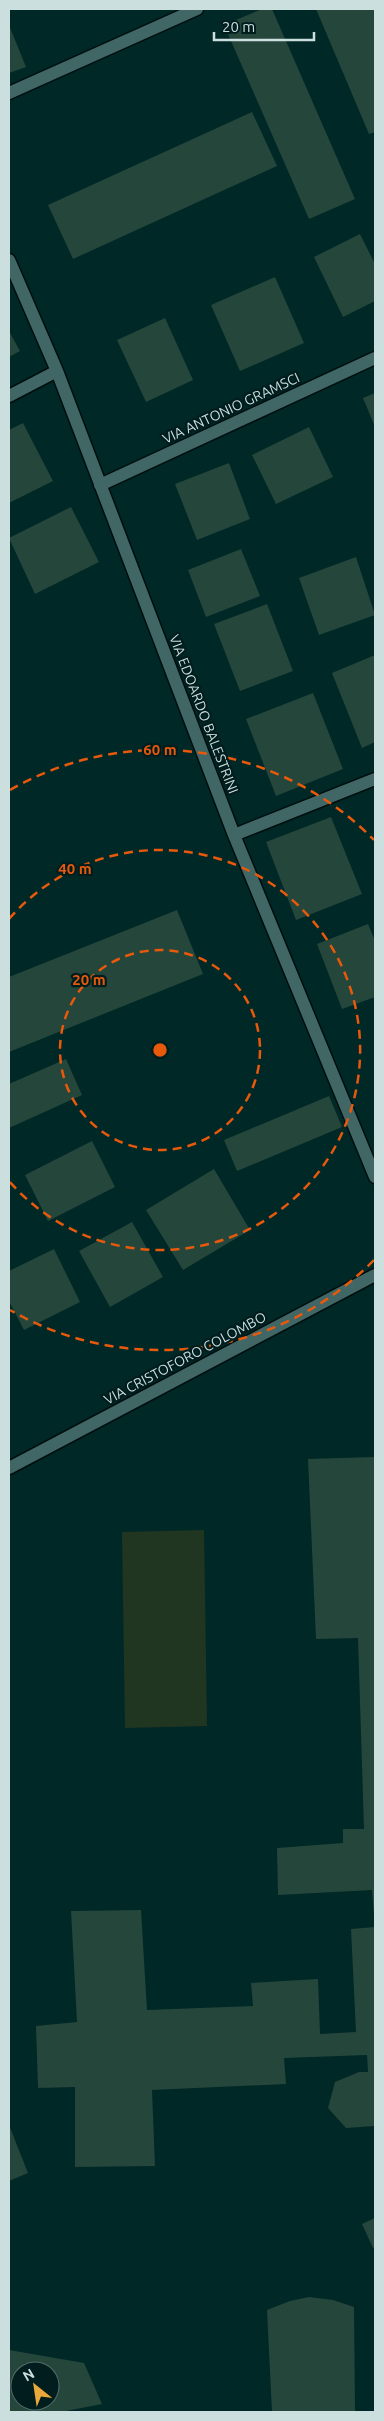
<svg xmlns="http://www.w3.org/2000/svg" width="384" height="2421" viewBox="0 0 384 2421" font-family="Ubuntu,sans-serif">
<style>
.pitch{fill:#203621}
.building{fill:#25463a;fill-rule:evenodd}
.lines{fill:none;stroke-linecap:round;stroke-linejoin:round}
.minor-casing{stroke:#000f0e;stroke-width:15}
.minor{stroke:#406766;stroke-width:12}
.ring{fill:none;stroke:#e8590c;stroke-width:2.5;stroke-dasharray:9 6}
.labels{text-anchor:middle;stroke-width:4.5;stroke-linejoin:round;paint-order:stroke}
.street-label{font-size:14px;fill:#cbdfde;stroke:#011d1d}
.centre{fill:#e8590c;stroke:#011d1d;stroke-width:2.5}
.ring-label{font-size:15px;text-anchor:middle;font-weight:bold;fill:#e8590c;stroke:#011d1d;stroke-width:4.5;stroke-linejoin:round;paint-order:stroke}
</style>
<rect width="100%" height="100%" fill="#002827"/>
<path class="pitch" d="M204,1530L207,1726L125,1728L122,1532Z"/>
<path class="building" d="M262,9H272L355,199L309,219L224,25Z
M316,9H375V132L369,134Z
M9,25L26,67L9,73Z
M252,112L277,166L73,259L48,205Z
M360,234L375,264V301L343,317L314,257Z
M275,277L304,343L240,371L211,305Z
M165,318L193,380L146,402L117,340Z
M9,331L20,351L9,357Z
M375,393V427L363,398Z
M23,423L53,481L9,503V430Z
M309,427L333,477L276,504L252,455Z
M229,463L250,519L197,540L175,484Z
M71,507L99,562L35,594L9,538Z
M241,549L260,596L206,617L188,570Z
M356,557L375,615L319,635L299,578Z
M267,604L293,671L240,691L214,624Z
M375,655V742L362,748L332,673Z
M313,693L343,769L276,796L246,719Z
M331,817L362,894L296,920L266,842Z
M177,910L203,974L9,1052V977Z
M368,924L375,941V997L342,1009L317,944Z
M66,1059L82,1095L9,1128V1084Z
M329,1096L342,1127L237,1171L224,1140Z
M92,1141L115,1187L48,1221L25,1175Z
M214,1169L250,1230L183,1270L146,1210Z
M132,1222L163,1277L110,1307L79,1251Z
M54,1249L80,1302L24,1330L9,1301V1271Z
M375,1457V1916H374L372,1890L278,1895L277,1848L343,1843V1829H364L358,1638L316,1639L308,1459Z
M141,1910L147,2010L253,2006L251,1983L318,1979L320,2034L356,2032L351,1929L375,1927V2126L346,2128L328,2108L335,2082L359,2072H368L367,2055L284,2058L286,2084L152,2090L155,2166L75,2167V2087L38,2088L36,2026L77,2022L71,1911Z
M9,2125L28,2173L9,2181Z
M375,2218V2247L373,2248L362,2224Z
M309,2297L333,2300L354,2307L355,2412H272L267,2310L290,2301Z
M9,2350L84,2363L102,2404L61,2412H9ZM20,2371H50V2401H20Z"/>
<g class="lines">
<defs>
<path id="minor" d="M9,93L197,9
M9,260L57,371L234,835L375,1177
M9,396L57,371
M100,485L375,358
M234,835L375,779
M9,1468L375,1275"/>
</defs>
<use href="#minor" class="minor-casing"/>
<use href="#minor" class="minor"/>
</g>
<g class="ring">
<circle cx="160" cy="1050" r="100"/>
<path d="M9 919A200 200 0 1 1 9 1181"/>
<path d="M374 1260A300 300 0 0 1 10 1310M10 790A300 300 0 0 1 374 840"/>
</g>
<g class="labels">
<g class="street-label">
<text transform="translate(231 408) rotate(-25)" y="5">VIA ANTONIO GRAMSCI</text>
<text transform="translate(204 714) rotate(69)" y="5">VIA EDOARDO BALESTRINI</text>
<text transform="translate(185 1358) rotate(-28)" y="5">VIA CRISTOFORO COLOMBO</text>
</g>
</g>
<circle cx="160" cy="1050" r="8" class="centre"/>
<g class="ring-label">
<text x="160" y="755">60 m</text>
<text x="75" y="874">40 m</text>
<text x="89" y="985">20 m</text>
</g>
<rect width="384" height="2421" fill="none" stroke="#cbdfde" stroke-width="20"/>
<g transform="translate(35 2386) rotate(330)"><circle r="24" fill="#011d1d" stroke="#526b6a"/>
<path d="M0-4L9 19L0 12L-9 19Z" fill="#eca93b"/>
<text y="-8" font-size="14" font-weight="bold" text-anchor="middle" fill="#cbdfde">N</text>
</g>
<path d="M214 32v8h100v-8" fill="none" stroke="#cbdfde" stroke-width="2.5"/>
<text x="222" y="32" font-size="15" fill="#cbdfde" stroke="#011d1d" stroke-width="4" paint-order="stroke">20 m</text>
</svg>
